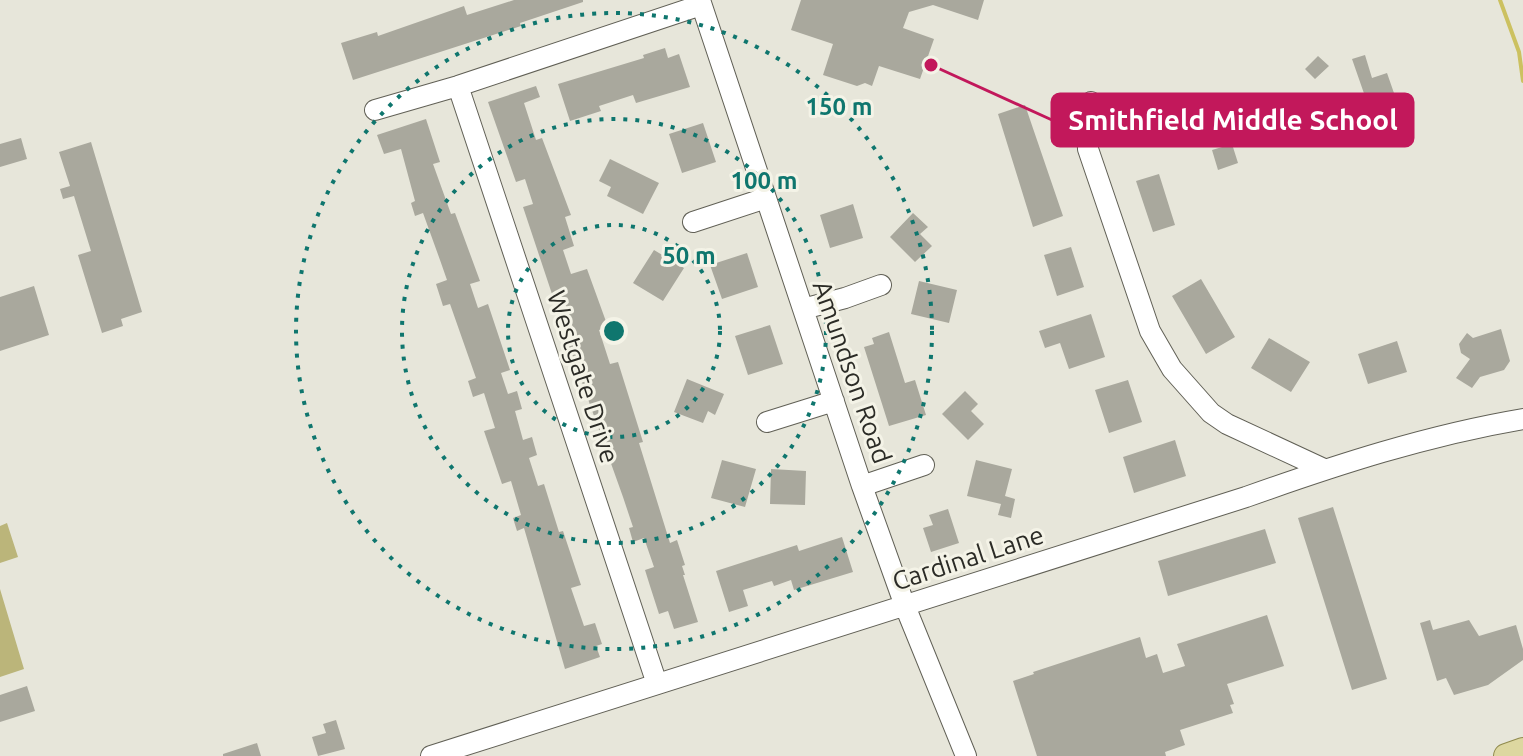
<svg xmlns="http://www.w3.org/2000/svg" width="1523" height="756" viewBox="0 0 1523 756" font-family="Ubuntu,sans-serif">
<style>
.green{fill:#bbb57a}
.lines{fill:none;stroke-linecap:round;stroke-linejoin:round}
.stream{stroke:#ccc160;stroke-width:4}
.building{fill:#a9a89d}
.minor-casing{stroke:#616056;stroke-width:22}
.major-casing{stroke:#908a4c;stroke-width:26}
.minor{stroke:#fff;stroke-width:20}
.major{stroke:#ddd7a0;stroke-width:24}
.ring{fill:none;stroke:#0f766e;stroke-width:4;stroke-dasharray:4 8}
.labels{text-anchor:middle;stroke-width:6;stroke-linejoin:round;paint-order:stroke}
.street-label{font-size:26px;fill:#2b2b26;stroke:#f4f3e7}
.centre{fill:#0f766e;stroke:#f4f3e7;stroke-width:4}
.ring-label{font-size:24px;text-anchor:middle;font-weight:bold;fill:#0f766e;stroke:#f4f3e7;stroke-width:6;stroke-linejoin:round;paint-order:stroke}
.leader{fill:none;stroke:#c2185b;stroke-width:3}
.callout-dot{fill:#c2185b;stroke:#f4f3e7;stroke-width:3}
.callout{fill:#c2185b;stroke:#c2185b;stroke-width:3}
.callout-label{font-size:28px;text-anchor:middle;font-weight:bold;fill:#fff}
</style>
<rect width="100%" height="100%" fill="#e7e6da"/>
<path class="green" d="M7,523L18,557L0,563V526Z
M0,589L24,669L0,677Z"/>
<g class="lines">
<path class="stream" d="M1500,0L1519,52L1523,81"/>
</g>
<path class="building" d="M514,0H583V2L520,23L521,26L353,80L341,43L377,32L378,36L464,6L467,15Z
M801,0H984L978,20L933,5L909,12L903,28L934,39L920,79L879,66L872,86L865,83L857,86L823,75L833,44L791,30Z
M665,48L668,58L679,54L690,87L636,103L633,95L599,106L601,111L570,121L558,84L644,58L643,55Z
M1365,55L1372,78L1387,73L1402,116L1375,125L1352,59Z
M1318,56L1329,66L1315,79L1305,69Z
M536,86L540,97L524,103L536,140L542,138L571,215L565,217L574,246L563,250L571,274L587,269L608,327L599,330L610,364L618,362L643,442L639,443L670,543L677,540L685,565L682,566L685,575H683L698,622L674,629L668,611L659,614L650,586L645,570L654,567L644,538L633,542L629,528L633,527L623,497L569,346L578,343L563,297L554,300L523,207L533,204L525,179L516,182L488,102Z
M1025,105L1063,216L1033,227L998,114Z
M426,119L440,162L433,164L451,214L455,213L480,281L470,284L478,308L488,304L510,370L501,373L508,394L517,391L522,409L515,411L523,440L532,437L537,455L529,458L538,486L544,484L559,532L563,531L581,585L571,588L584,626L595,623L602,644L596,646L600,657L565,669L524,528L517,531L513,518L521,515L511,481L502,484L484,431L495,428L484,393L473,397L468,381L476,378L450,304L443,306L436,284L447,280L440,260L423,213L415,216L411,203L415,201L401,149L384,154L377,135Z
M703,123L716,162L682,173L669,134Z
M21,138L27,159L0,167V144Z
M91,142L142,312L121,319L123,326L102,333L78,255L91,251L74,196L63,199L60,189L70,186L59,152Z
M1232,144L1238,163L1218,170L1212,150Z
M610,159L659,183L643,214L607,196L611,187L599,181Z
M1159,174L1175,225L1153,232L1136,181Z
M853,204L863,238L830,248L820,215Z
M913,213L928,227L920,234L932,246L915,262L890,237Z
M1071,247L1084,287L1057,296L1044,255Z
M654,250L684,268L663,301L633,283Z
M747,253L758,287L722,299L710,265Z
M1201,279L1235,337L1206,354L1172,296Z
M919,281L957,290L949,323L911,314Z
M34,286L49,335L0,351V297Z
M1091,314L1105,357L1069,369L1060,343L1045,348L1039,331Z
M770,325L783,364L748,375L735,336Z
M1501,329L1510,361L1504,370L1480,377L1472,388L1456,378L1470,359L1461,353L1459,344L1467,333L1473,338Z
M889,332L905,383L915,380L926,415L889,426L864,347L874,344L872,338Z
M1269,338L1310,362L1291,392L1251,368Z
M1397,341L1407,372L1368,384L1358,354Z
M687,379L724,394L715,415L708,411L703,423L674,412Z
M1128,380L1142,422L1109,433L1095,390Z
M965,391L978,404L971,411L984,424L968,440L942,414Z
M1175,440L1186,476L1134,493L1123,457Z
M722,460L756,469L745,507L711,498Z
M976,460L1012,469L1005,496L1015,499L1011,518L998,515L1001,504L967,496Z
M771,469L806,471L805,505L770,504Z
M1333,507L1387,679L1352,690L1298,518Z
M948,509L959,543L931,552L923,528L933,525L929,515Z
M1265,529L1276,563L1168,596L1158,561Z
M842,537L853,572L794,590L791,580L774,586L772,581L743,590L748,606L729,612L716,571L797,545L799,551Z
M1267,615L1284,666L1227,684L1234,704L1230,705L1233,713L1180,730L1185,745L1165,752L1166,756H1037L1013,681L1034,674L1033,672L1140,637L1146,658L1157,654L1163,673L1185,666L1177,644Z
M1430,620L1433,630L1469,620L1479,636L1516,625L1523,649V660L1488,685L1454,695L1446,678L1437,681L1420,623Z
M27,686L35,711L0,722V695Z
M336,720L345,749L318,756L312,737L326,733L323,724Z
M257,743L261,756H223V754Z"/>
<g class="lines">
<defs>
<path id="minor" d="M700,0L862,486L905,606L966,756
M458,86L657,684
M1091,102L1087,128L1088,149L1150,331L1172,369L1211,413L1227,424L1324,469
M375,110L458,86L701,5
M693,222L766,198
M803,309L845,298L881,285
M767,422L834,401
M862,486L924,465
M431,756L1246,497C1336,465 1428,435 1523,419"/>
<path id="major" d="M1506,756L1523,750"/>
</defs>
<use href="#minor" class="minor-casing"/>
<use href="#major" class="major-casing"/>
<use href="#minor" class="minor"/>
<use href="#major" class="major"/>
</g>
<g class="ring">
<circle cx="614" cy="331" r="106"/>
<circle cx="614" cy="331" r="212"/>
<circle cx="614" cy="331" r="318"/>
</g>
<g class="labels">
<g class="street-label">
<text transform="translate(852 372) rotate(71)" y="9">Amundson Road</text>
<text transform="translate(583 377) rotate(72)" y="9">Westgate Drive</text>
<text transform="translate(968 558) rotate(-18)" y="9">Cardinal Lane</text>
</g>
</g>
<circle cx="614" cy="331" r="12" class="centre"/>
<g class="ring-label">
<text x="839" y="115">150 m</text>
<text x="764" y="189">100 m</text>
<text x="689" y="264">50 m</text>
</g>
<path class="leader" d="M931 65L1052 120"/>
<circle class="callout-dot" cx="931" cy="65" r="8"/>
<rect class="callout" x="1052" y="94" width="361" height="52" rx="8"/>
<g class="callout-label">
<text x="1233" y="130">Smithfield Middle School</text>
</g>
</svg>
